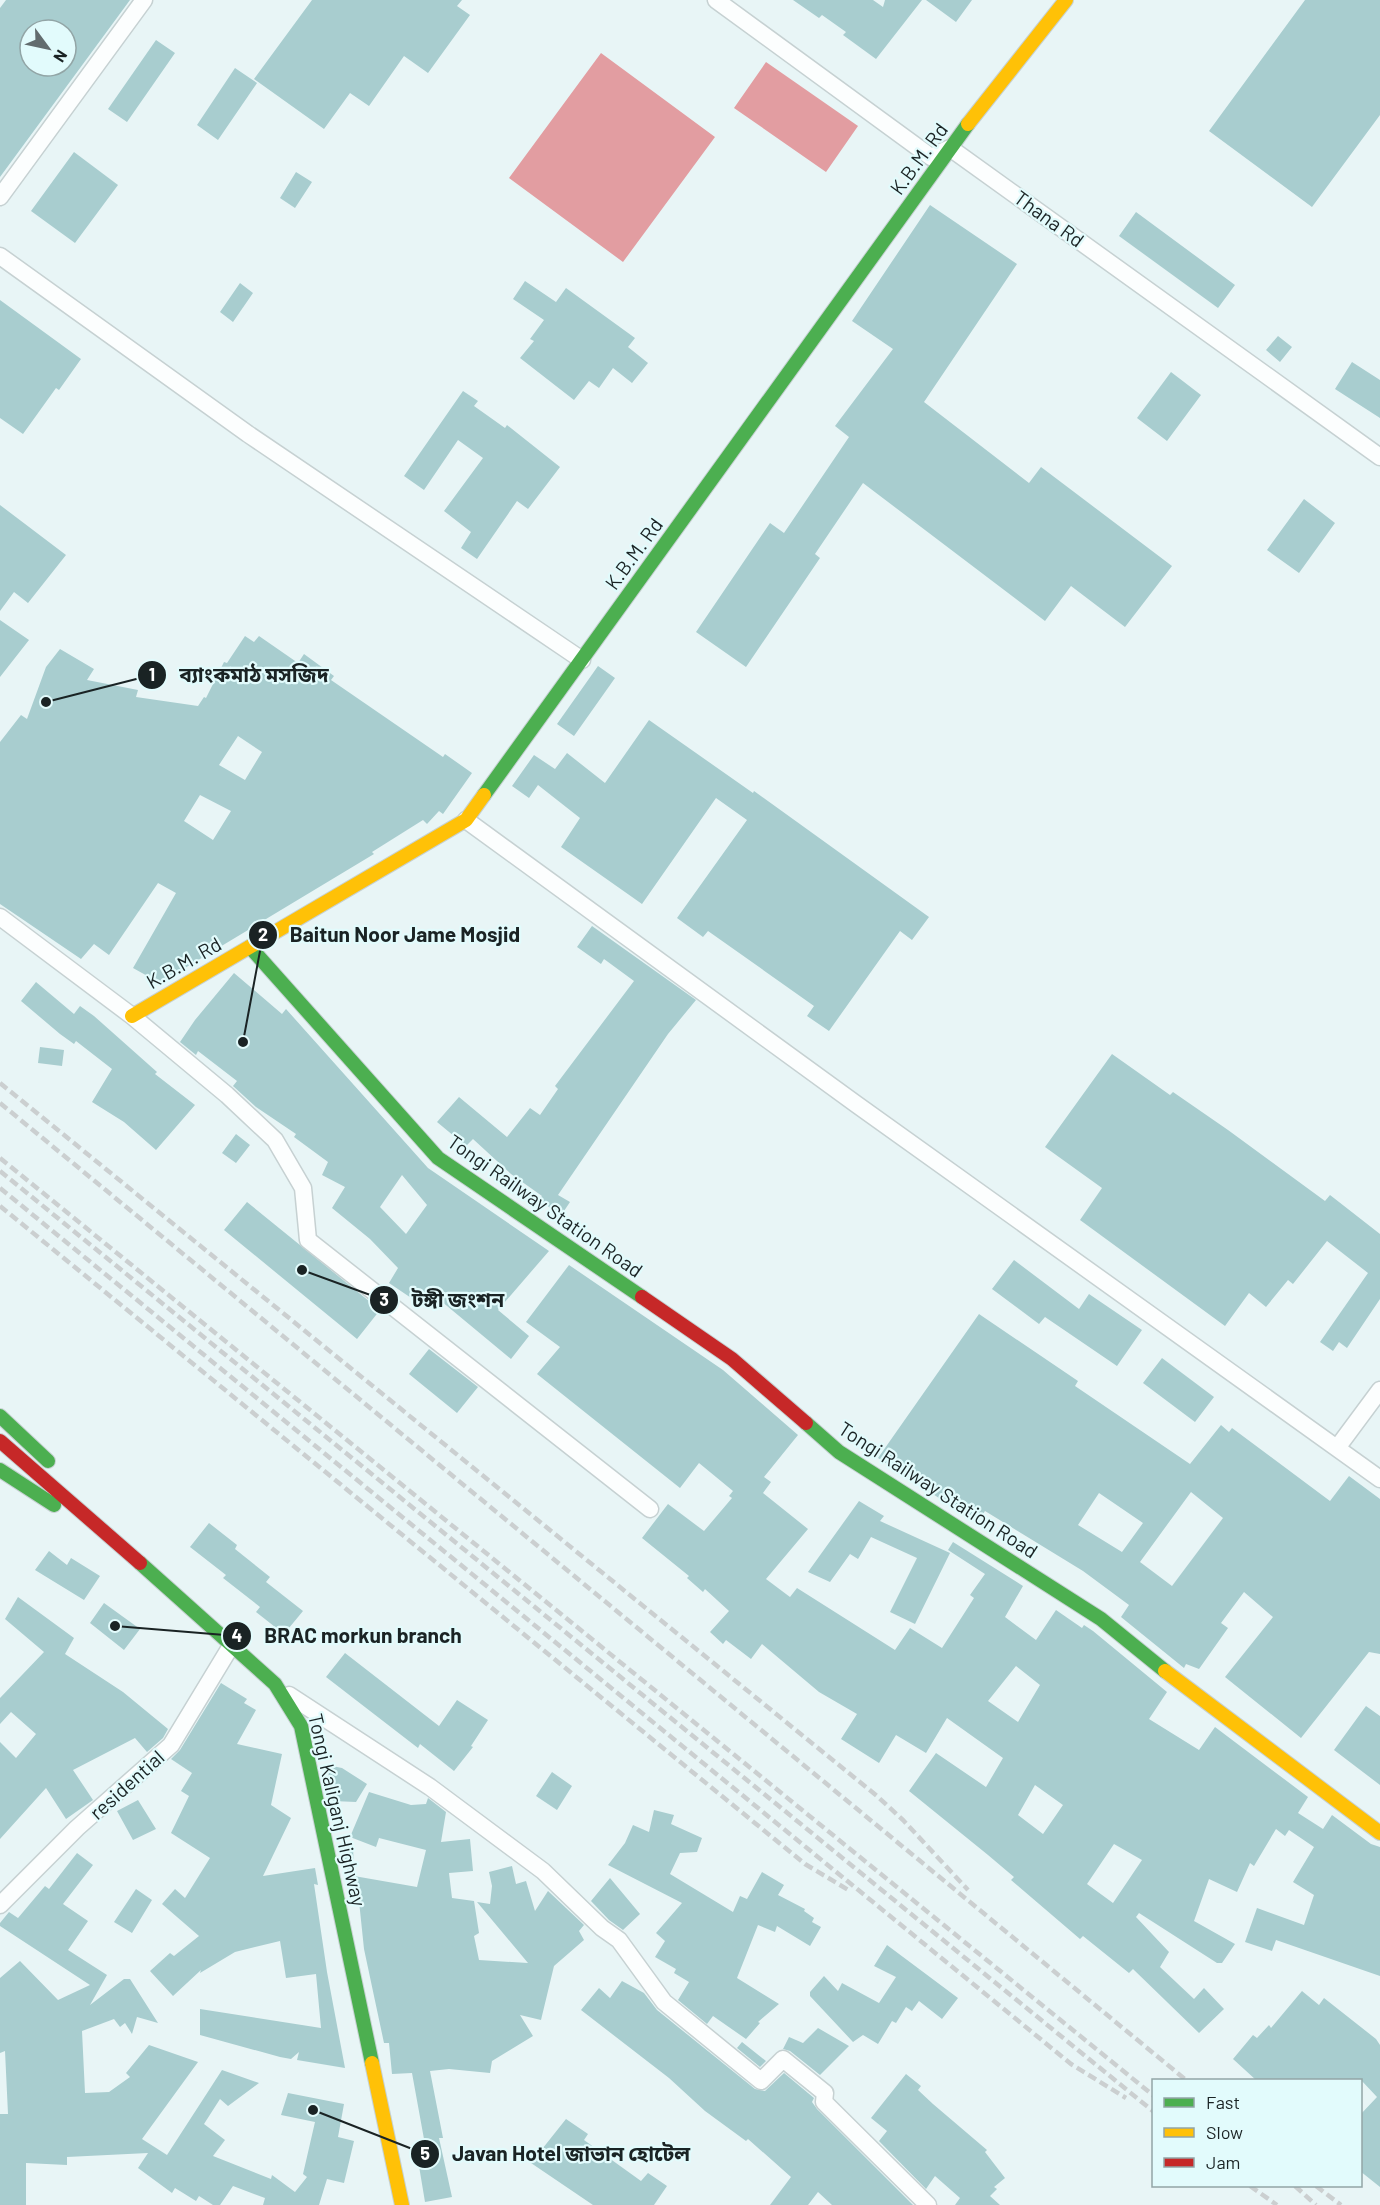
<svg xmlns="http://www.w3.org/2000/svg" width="1380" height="2205" viewBox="0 0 1380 2205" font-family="Barlow,'Noto Sans Bengali',sans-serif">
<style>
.water{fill:#e29da1}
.building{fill:#a8cdcf;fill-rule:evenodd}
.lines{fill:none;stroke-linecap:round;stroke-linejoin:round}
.street-casing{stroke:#c6d1d2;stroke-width:19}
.fast-casing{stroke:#c6d1d2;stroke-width:16}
.slow-casing{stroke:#c6d1d2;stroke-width:16}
.jam-casing{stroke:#c6d1d2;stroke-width:16}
.street{stroke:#fcfefe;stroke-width:16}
.fast{stroke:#4caf50;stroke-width:14}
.slow{stroke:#ffc107;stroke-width:14}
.jam{stroke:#c62828;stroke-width:14}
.rail{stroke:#cbcfd0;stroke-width:4.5;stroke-dasharray:9 4.5;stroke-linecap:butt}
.labels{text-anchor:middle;stroke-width:4.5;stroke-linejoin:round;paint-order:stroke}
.street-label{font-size:20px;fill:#1a2324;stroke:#e2fbfc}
.leader{fill:none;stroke:#1a2324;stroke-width:2}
.callout-dot{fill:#1a2324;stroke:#e2fbfc;stroke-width:2}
.mark-label{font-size:18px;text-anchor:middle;font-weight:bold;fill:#fff}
.callout-label{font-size:21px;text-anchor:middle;font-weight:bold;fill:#1a2324;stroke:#e2fbfc;stroke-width:4.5;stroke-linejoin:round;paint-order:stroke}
</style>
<rect width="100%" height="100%" fill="#e8f5f6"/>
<path class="water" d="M601,53L715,137L623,262L509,178Z
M766,62L858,126L826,172L734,108Z"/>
<path class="building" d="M6,0H130L0,177V8ZM30,30H66V66H30Z
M312,0H462L457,6L470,15L428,73L404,56L369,106L350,93L324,129L254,79Z
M793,0H873L883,7L885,0H922L876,59L843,35L846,32L822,15L819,18Z
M926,0H972L956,22Z
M1305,0H1380V115L1312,207L1209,131Z
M156,40L175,53L127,122L108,109Z
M235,68L257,83L218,140L197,125Z
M74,152L118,185L75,243L31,211Z
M296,172L312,182L295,208L280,198Z
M930,205L1017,264L924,402L1029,483L1041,467L1172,566L1125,627L1071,586L1045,621L863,483L815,554L820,558L746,667L696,632L770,523L784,533L849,437L835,426L893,349L852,321Z
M1136,212L1235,285L1218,308L1119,236Z
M525,281L556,302L566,288L635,338L628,347L648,363L632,383L613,368L599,388L589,381L574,400L520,358L534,341L530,339L544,320L513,299Z
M240,283L253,293L233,322L220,312Z
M0,300L81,359L59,390L56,388L23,434L0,418Z
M1278,336L1292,347L1280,362L1266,350Z
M1352,362L1380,380V418L1335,389Z
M1171,372L1201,395L1167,441L1137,418Z
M463,391L478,401L474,406L505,428L507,425L560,467L528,509L517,501L477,559L461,548L471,532L444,511L483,458L458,440L424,490L404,476Z
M1304,499L1335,523L1299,573L1267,550Z
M0,505L66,555L28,603L14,592L0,611Z
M0,620L29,640L0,677Z
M245,636L254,642L259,636L298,663L304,654L334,676L331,680L443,757L445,754L472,773L443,814L439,811L427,824L423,820L372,852L374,854L160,983L133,968L176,893L158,883L109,955L94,944L81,959L0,904V742L21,715L27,719L46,667L60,649L94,669L87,680L138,690L136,697L198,706L204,697L206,698L224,662L227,663ZM238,736L262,752L245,780L219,765ZM200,795L231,811L213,840L184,821Z
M598,666L615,678L574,736L557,724Z
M649,720L753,793L754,791L929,917L912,940L900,931L829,1031L807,1016L814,1006L708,931L703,937L677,918L747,820L716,798L642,904L561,847L580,818L538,785L529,798L512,786L534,755L555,769L567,753L605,783Z
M592,926L696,1000L668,1034L558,1195L570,1202L560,1217L540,1199L542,1196L511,1174L473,1139L466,1146L437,1122L459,1097L507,1137L530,1108L540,1115L558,1089L555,1086L634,981L604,959L601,964L577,947Z
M234,973L282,1014L286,1009L428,1168L549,1251L498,1310L529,1336L511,1359L435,1296L426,1308L389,1283L398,1268L370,1239L332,1208L345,1187L322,1175L328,1162L294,1137L296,1134L256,1107L233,1086L237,1081L198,1051L196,1055L180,1042L195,1020ZM402,1175L427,1205L406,1234L380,1207Z
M36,982L74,1014L80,1006L94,1016L157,1072L155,1074L195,1105L156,1150L124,1122L92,1102L112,1069L76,1041L74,1044L60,1034L21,1001Z
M40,1047L64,1050L62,1066L38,1063Z
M1112,1054L1170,1095L1173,1092L1228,1130L1325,1201L1330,1195L1380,1234V1299L1347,1348L1339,1342L1333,1351L1320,1342L1368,1273L1327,1241L1293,1284L1288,1280L1266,1307L1249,1293L1225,1326L1080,1220L1102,1188L1045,1147Z
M236,1134L250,1145L236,1163L222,1153Z
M247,1202L380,1310L357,1339L224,1230Z
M1014,1260L1079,1309L1089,1294L1142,1330L1117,1366L1045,1317L1039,1324L992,1289Z
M569,1265L723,1370L798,1435L764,1477L771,1482L763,1493L808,1529L766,1579L790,1597L797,1588L895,1650L910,1628L942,1648L974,1598L970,1595L985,1574L948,1550L953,1542L1023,1586L1005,1617L1036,1640L1056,1610L1082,1628L1084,1625L1093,1631L1167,1692L1149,1719L1199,1750L1215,1727L1308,1797L1298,1813L1323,1829L1332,1815L1371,1844L1380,1847V1976L1276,1940L1272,1951L1245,1942L1257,1908L1304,1925L1314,1895L1293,1882L1314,1847L1289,1830L1285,1836L1276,1829L1254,1866L1250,1863L1237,1892L1209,1879L1194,1921L1235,1944L1222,1963H1217L1139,1913L1136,1917L1169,1952L1160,1967L1194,1999L1204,1988L1224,2009L1199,2033L1133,1969L1129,1973L1083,1936L1080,1939L1011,1880L1014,1877L988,1855L909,1791L936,1753L986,1787L1003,1758L947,1718L926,1753L896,1735L879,1763L841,1739L857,1714L819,1692L762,1644L751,1659L726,1640L723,1644L710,1632L729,1611L705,1589L703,1592L687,1578L689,1576L642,1538L668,1504L704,1531L732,1498L729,1496L733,1491L699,1463L680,1488L537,1374L560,1347L526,1322ZM1016,1666L1040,1685L1018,1722L988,1701ZM1035,1785L1063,1805L1043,1834L1018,1815ZM1114,1844L1142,1860L1113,1903L1087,1884Z
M979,1314L1078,1381L1075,1386L1190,1464L1221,1425L1229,1432L1232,1428L1330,1501L1349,1476L1380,1499V1654L1369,1652L1301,1738L1225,1677L1273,1617L1244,1592L1221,1623L1228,1628L1199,1669L1186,1664L1184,1668L1121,1617L1129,1605L1083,1571L985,1511L977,1523L878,1458ZM1191,1492L1223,1518L1172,1586L1140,1562ZM1099,1493L1143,1523L1122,1552L1078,1525Z
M429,1349L478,1387L457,1413L409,1374Z
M1162,1358L1214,1397L1195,1422L1143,1383Z
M859,1501L884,1516L880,1521L950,1553L915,1624L890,1612L917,1558L871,1537L858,1559L850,1554L830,1582L808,1572Z
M209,1523L237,1545L235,1549L270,1577L266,1582L303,1611L284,1634L256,1612L260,1607L223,1578L226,1575L190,1547Z
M49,1551L67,1565L71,1558L100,1576L84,1600L35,1570Z
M18,1597L74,1638L65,1654L123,1692L168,1729L163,1738L147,1752L135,1738L73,1770L93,1800L66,1819L46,1788L0,1839V1742L16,1758L36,1734L11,1712L0,1724V1698L44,1652L5,1619Z
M104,1603L140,1629L124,1650L90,1623Z
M345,1653L439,1726L457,1700L488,1720L471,1746L473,1747L454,1771L420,1744L418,1748L326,1677Z
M221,1683L247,1699L244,1703L256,1710L237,1744L282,1754L271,1805L291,1818L263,1876L315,1868L318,1885L314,1884L327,1972L345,2068L297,2060L299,2052L291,2059L280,2057L200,2035V2009L321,2028L316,1974L286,1978L280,1941L235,1952L200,1973L201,1970L173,1996L150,1971L170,1953L174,1956L199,1936L162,1904L175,1889L185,1898L210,1858L171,1833L189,1796L181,1791L192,1773L171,1759L180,1750Z
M1366,1706L1380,1716V1785L1334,1750Z
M327,1765L342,1768L367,1784L356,1802L333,1801Z
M552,1772L572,1786L557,1810L536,1796Z
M369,1792L411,1805L426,1804L428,1798L446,1812L441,1842L470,1839L473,1871L449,1873L452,1898L474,1901L479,1933L474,1936L479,1960L528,1963L477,1902L490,1904L492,1886L489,1872L512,1866L516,1884L526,1881L535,1911L548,1891L584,1925L579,1931L584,1940L554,1966L541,2020L520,2015L533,2036L492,2061L490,2073L449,2069L430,2071L443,2138H439L452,2197L425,2202L417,2154L426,2150L412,2073L392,2074L389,2043H384L364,1949L359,1901L354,1900L342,1846L353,1845L354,1876L417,1887L426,1850L379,1838L376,1847L350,1837Z
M138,1800L156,1829L133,1840L117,1811Z
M654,1810L674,1815L671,1824L702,1838L697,1852L680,1853L670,1874L733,1912L740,1896L747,1899L762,1872L784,1885L778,1895L805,1909L804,1911L814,1918L812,1922L821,1927L810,1946L777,1926L775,1932L758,1925L737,1978L779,2004L758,2022L760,2023L746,2039L713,2016L707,2024L678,2000L689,1982L674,1973L676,1969L655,1957L665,1941L656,1933L682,1903L608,1865L625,1843L633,1825L649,1832Z
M77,1853L93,1865L63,1904L88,1921L68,1950L107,1975L90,2005L124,1979H130L158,2023L137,2017L132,2034L125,2023L120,2027L114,2019L82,2031L85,2093L109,2092L130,2077L126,2073L149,2045L198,2062L142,2139L167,2155L222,2070L259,2083L228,2106L220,2099L204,2124L225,2140L213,2156L271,2179L272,2175L295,2192L307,2177L303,2174L315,2122L281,2115L288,2093L344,2104L338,2137L354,2141L344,2183L327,2179L319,2205H263L265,2198L233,2186L220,2205H213L199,2196L196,2201L175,2188L172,2193L138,2168L148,2153L67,2157V2165L26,2163V2205H0V2114H8L5,2051L0,2053V1978L20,1961L58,2000L90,1985L0,1926V1923L9,1912L18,1918L45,1886L49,1889Z
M610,1878L640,1914L623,1930L609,1920L591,1901Z
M136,1889L152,1900L132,1933L114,1922Z
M887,1945L958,1998L942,2019L919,2001L912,2011L906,2007L896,2023L892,2021L878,2044L863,2035L853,2042L810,1996V1992L824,1976L838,1991L842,1983L879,2003L896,1977L874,1966Z
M622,1981L644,1993L657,2010L755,2089L765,2091L784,2073L814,2098L812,2102L817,2109L913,2205H832L818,2192L808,2205H770L791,2177L748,2139L746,2141L705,2111L669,2078L581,2010L599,1988L610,1998Z
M1302,1991L1319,2005L1324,1998L1376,2039L1380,2045V2187L1360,2171V2115L1377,2097L1361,2080H1256L1233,2059L1253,2035L1257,2038L1269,2025L1271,2028Z
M818,2028L849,2046L820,2075L790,2051L783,2049L789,2037L803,2043Z
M742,2042L766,2061L760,2067L737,2048Z
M906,2074L921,2086L918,2090L933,2104L987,2150L985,2152L1005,2178L994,2187L997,2189L990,2196L1000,2205H955L960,2198L935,2176L926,2189L879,2141L887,2131L871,2118Z
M566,2119L588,2134L584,2140L641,2181L648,2173L667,2186L654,2205H593L531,2163Z"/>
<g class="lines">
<defs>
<path id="street" d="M716,0L931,157L950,148L1380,457
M0,197L144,0
M0,256L248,434L582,660
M466,820L856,1104L1380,1479
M0,917L132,1016L227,1095L275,1140L303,1188L308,1240L650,1509
M1337,1448L1380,1390
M289,1695L430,1787L543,1871L602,1928L619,1940L664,2002L761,2081L783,2059L825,2093L824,2102L928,2205
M0,1905L77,1828L171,1745L231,1646"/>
<path id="fast" d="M484,795L968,124
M250,947L438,1158L642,1297
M0,1416L48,1461
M806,1423L839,1452L1101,1619L1165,1671
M0,1470L54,1505
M140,1563L275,1684L301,1726L372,2063"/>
<path id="slow" d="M968,124L1066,0
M132,1016L466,820L484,795
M1165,1671L1380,1833
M372,2063L402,2205"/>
<path id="jam" d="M642,1297L732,1359L806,1423
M0,1441L140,1563"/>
</defs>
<use href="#street" class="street-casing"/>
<use href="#fast" class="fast-casing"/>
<use href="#slow" class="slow-casing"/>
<use href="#jam" class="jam-casing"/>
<use href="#street" class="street"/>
<use href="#fast" class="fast"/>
<use href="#slow" class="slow"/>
<use href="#jam" class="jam"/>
<path class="rail" d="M0,1083L877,1796L903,1820L968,1890
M0,1103L1186,2080
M0,1158L1154,2096
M0,1171L1154,2112
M0,1188L1071,2064L1126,2098
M0,1206L805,1864L850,1891
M1250,2186L1277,2205
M1295,2186L1316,2205
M1316,2186L1341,2205"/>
</g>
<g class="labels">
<g class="street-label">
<text transform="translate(919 159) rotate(-54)" y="7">K.B.M. Rd</text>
<text transform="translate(1049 219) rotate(36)" y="7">Thana Rd</text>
<text transform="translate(634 554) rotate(-54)" y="7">K.B.M. Rd</text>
<text transform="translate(184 963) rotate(-30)" y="7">K.B.M. Rd</text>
<text transform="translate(545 1206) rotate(35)" y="7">Tongi Railway Station Road</text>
<text transform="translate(938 1490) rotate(33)" y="7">Tongi Railway Station Road</text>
<text transform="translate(127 1785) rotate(-42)" y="7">residential</text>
<text transform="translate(337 1810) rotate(77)" y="7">Tongi Kaliganj Highway</text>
</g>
</g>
<path class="leader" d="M46 702L152 675M243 1042L263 935M302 1270L384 1300M115 1626L237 1636M313 2110L425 2154"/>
<g class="callout-dot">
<circle cx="46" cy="702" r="6"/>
<circle cx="243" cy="1042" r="6"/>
<circle cx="302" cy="1270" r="6"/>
<circle cx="115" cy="1626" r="6"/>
<circle cx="313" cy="2110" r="6"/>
<circle cx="152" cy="675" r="15"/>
<circle cx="263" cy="935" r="15"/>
<circle cx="384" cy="1300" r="15"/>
<circle cx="237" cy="1636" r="15"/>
<circle cx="425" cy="2154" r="15"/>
</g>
<g class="mark-label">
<text x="152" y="681">1</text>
<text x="263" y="941">2</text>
<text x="384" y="1306">3</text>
<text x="237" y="1642">4</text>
<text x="425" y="2160">5</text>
</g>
<g class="callout-label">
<text x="254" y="682">ব্যাংকমাঠ মসজিদ</text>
<text x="405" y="942">Baitun Noor Jame Mosjid</text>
<text x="458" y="1307">টঙ্গী জংশন</text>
<text x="363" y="1643">BRAC morkun branch</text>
<text x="571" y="2161">Javan Hotel জাভান হোটেল</text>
</g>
<rect x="1152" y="2079" width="210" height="108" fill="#e2fbfc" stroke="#92a5a6" stroke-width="1.5"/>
<rect x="1164" y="2098" width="30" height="9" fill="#4caf50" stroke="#92a5a6" stroke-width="1.5"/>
<text x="1206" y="2109" font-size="18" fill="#1a2324">Fast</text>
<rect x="1164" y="2128" width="30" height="9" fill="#ffc107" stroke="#92a5a6" stroke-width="1.5"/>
<text x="1206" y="2139" font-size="18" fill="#1a2324">Slow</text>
<rect x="1164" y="2158" width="30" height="9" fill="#c62828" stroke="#92a5a6" stroke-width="1.5"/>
<text x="1206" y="2169" font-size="18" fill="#1a2324">Jam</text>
<g transform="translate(48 48) rotate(123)"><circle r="28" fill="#e2fbfc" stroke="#92a5a6" stroke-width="1.5"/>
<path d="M0-4.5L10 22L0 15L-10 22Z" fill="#626c6e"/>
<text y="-9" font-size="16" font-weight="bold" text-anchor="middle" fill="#1a2324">N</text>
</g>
</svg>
